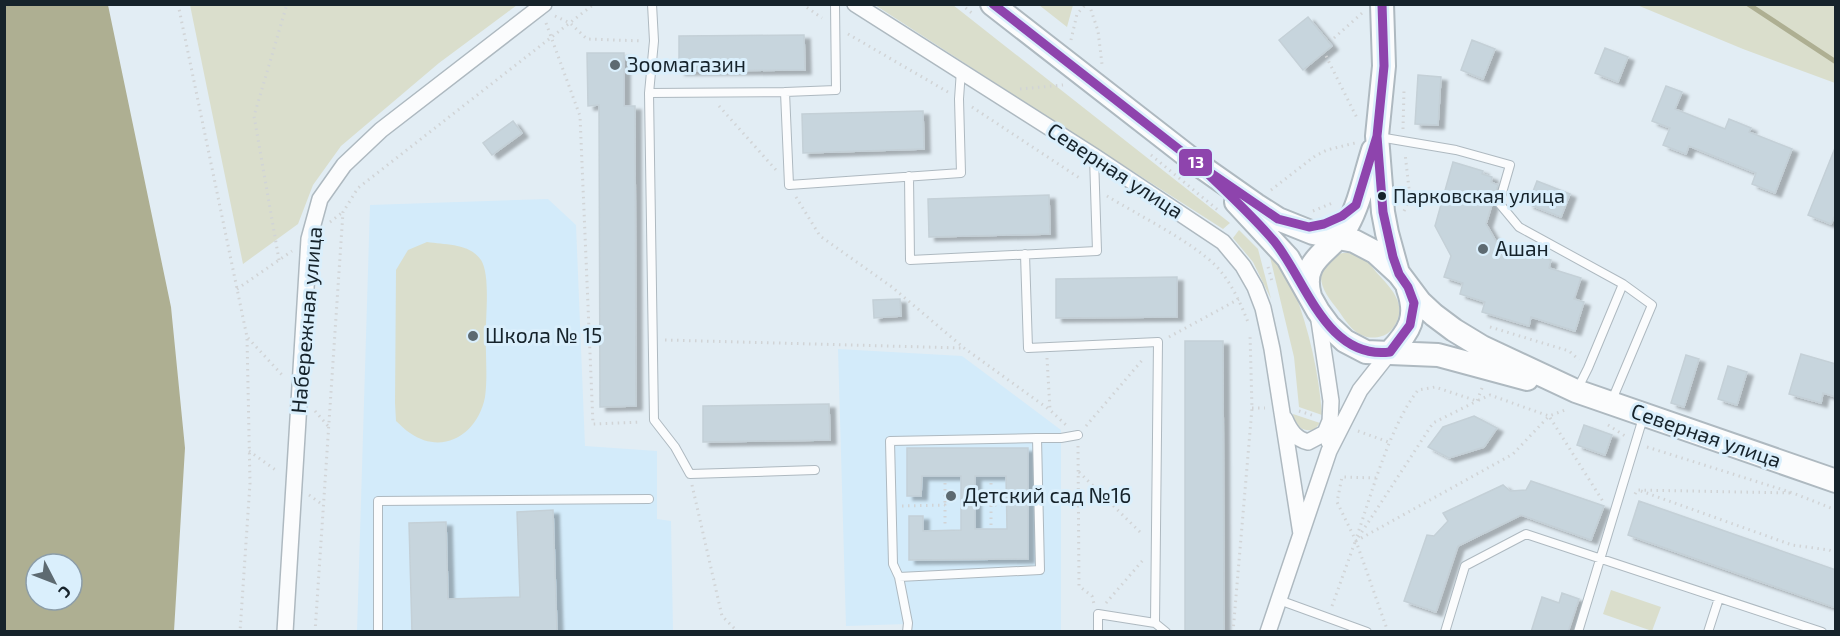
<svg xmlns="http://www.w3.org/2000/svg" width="1840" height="636" viewBox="0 0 1840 636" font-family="'Exo 2',sans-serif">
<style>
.built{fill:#d3ebfa}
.green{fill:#dadecc}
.water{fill:#aeaf92;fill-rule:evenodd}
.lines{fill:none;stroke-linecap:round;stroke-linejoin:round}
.stream{stroke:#aeaf92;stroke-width:5}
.building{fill:#c7d5dd;stroke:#c4d0d7;stroke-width:1.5;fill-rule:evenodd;filter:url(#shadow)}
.lane-casing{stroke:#aeb9c0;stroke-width:10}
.street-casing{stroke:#aeb9c0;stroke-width:18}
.secondary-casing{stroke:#aeb9c0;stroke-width:26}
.path{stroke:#d1d4d6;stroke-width:3;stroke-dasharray:1.5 4.5;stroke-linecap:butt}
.lane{stroke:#fbfcfd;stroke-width:8}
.street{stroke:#fbfcfd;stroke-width:15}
.secondary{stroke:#fbfcfd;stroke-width:22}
.bus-1-casing{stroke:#daeffc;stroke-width:14}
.bus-1{stroke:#8e44ad;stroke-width:9}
.poi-dot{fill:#5d6a71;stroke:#daeffc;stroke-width:2}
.bus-dot{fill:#16232b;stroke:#daeffc;stroke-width:2}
.labels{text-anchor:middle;stroke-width:6;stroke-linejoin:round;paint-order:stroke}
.bus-label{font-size:20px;fill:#16232b;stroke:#daeffc;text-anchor:start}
.poi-label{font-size:21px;fill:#16232b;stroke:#daeffc;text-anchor:start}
.street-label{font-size:21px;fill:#16232b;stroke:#daeffc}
.line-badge{stroke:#daeffc;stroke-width:2}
.badge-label{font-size:16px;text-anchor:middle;font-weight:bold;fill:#fff}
</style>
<defs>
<filter id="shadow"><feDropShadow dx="6" dy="4" stdDeviation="1.5" flood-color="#0004"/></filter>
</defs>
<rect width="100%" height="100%" fill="#e2edf4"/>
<path class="built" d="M548,199L576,225L585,446L657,451V519L671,521L673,631L357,632L370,205Z
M838,349L962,356L1061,430V631H906L907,624L846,626Z"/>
<path class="green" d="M190,5V4L517,5L439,63L341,146L313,185L298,224L243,264Z
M875,5H953L1230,223L1223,229L1023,101Z
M1039,5H1073L1067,27Z
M1637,5H1835V83L1743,49Z
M1239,230L1258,249L1271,299L1253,262L1233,238Z
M427,242C446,245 469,243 481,260C490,274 486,312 486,328C485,350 488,377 485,397C478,434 443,456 410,433C405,430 401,425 396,421L395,403L396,270L408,250Z
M1273,253C1280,265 1289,278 1294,290C1309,330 1319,373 1322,415L1299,407L1294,357L1270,257Z
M1343,253C1350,253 1355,253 1361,257C1368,261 1372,267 1377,273C1390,287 1408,304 1395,325C1392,330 1387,335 1382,336C1376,338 1369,338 1364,336C1352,332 1345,320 1338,310C1327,296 1312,278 1328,262C1333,257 1336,254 1343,253Z
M1293,414L1320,423L1314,430C1301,432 1295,425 1293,414Z
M1611,590L1661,607L1652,631L1603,614Z"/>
<path class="water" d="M4,5H108L171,307L185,448L174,631H5ZM36,564H72V600H36Z"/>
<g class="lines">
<path class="stream" d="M1748,4L1836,62"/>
</g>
<path class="building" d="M1308,17L1332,46L1303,70L1279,40Z
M804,35L805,70L679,71V36Z
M1472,40L1495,49L1483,79L1461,70Z
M1605,48L1628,57L1618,82L1595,73Z
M587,53H624V106H635L636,406L600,407L599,105L588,106Z
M1418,75L1441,77L1438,125L1415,124Z
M1666,86L1682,92L1675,109L1725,129L1729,119L1751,128L1749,132L1792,149L1775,193L1752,184L1756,173L1689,146L1686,154L1663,145L1670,128L1652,121Z
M923,111L924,149L803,153L802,114Z
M513,121L522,133L492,155L483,143Z
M1835,148L1836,213L1831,224L1808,215Z
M1453,162L1483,171L1482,174L1492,177L1491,182L1498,185L1486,224L1497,243L1551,260L1549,268L1581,278L1574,299L1584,302L1575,331L1531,317L1529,326L1482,312L1485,302L1460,294L1463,283L1444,277L1451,256L1435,226Z
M1537,181L1570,194L1561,217L1528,204Z
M1049,195L1050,234L929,237L928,199Z
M1177,277V317L1056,318V279Z
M900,299L901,316L874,318L873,300Z
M1185,341H1223L1224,632H1185Z
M1801,354L1836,364V397L1823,393L1821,403L1789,394Z
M1686,355L1699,359L1684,407L1671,403Z
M1728,366L1747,372L1737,405L1718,399Z
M829,404L830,440L703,442V406Z
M1474,416L1497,428L1484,447L1449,458L1428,447L1443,427Z
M1584,425L1612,435L1605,455L1577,445Z
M907,448H1028V559L909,560V516H923V531L961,530V476H922L921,496H907ZM975,476H1006L1007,529H975Z
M1531,481L1604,506L1591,540L1521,515L1458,546L1436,612L1404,601L1427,535L1434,536L1448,521L1443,513L1503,485L1510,491L1526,490Z
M1639,501L1836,570V608L1628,535Z
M553,510L557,632H412L409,523L446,522L448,599L520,597L517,512Z
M1562,593L1579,599L1568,632H1531L1542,597L1559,603Z"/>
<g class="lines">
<defs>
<path id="lane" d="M652,4L654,41L649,93L785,92L836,90L835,4
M785,92L789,185L961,173L959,99L961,70
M649,93L654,420L675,447L690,474L815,470
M1379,137L1456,150L1510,165L1499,203L1519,227L1623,284L1652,305L1612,400
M909,176L910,260L1097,251L1094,157
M1025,254L1028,348L1158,342L1155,623L1166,632
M1577,390L1588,368L1623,284
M1037,438H1061L1078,435
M899,577L893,564L890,441L1037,438L1040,570L899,577L908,623L907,632
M1279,600L1367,632
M378,632V501L649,499
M1098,632V614L1155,623
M1445,632L1465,566L1526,534L1822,632
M1578,632L1643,418
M1708,632L1719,598"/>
<path id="street" d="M855,4L1094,156L1223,242L1243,266L1255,287L1263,308L1272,349L1301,534
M1318,314L1331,401L1329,442
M1285,419C1290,431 1296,439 1308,442L1325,433L1330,421
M285,632L309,239L320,199L344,165L381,130L544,4
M1268,632L1329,451L1360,390L1390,352"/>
<path id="secondary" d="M992,4L1199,165L1256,205L1278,219L1313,233L1354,241L1375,252L1399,274L1420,302L1434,315L1454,330L1482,347L1576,391L1836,481
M1382,4L1384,66L1377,136L1383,212L1387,233L1398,273
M1236,202L1288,258L1318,311L1329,326L1345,341L1366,352L1438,355L1527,379
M1310,296C1299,258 1332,252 1347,226C1360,203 1365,175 1373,150
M1390,352C1410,331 1418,317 1408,289"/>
</defs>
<use href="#lane" class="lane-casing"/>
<use href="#street" class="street-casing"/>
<use href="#secondary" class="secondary-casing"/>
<path class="path" d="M178,4L247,337L250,483L240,632
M802,4L822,18
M961,4L974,15
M1089,4L1098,31L1102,64
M555,16L570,23L587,39L643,41
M546,23L580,116L593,424L641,422
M848,34L948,92
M1334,38L1362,13
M1071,40L1077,14L1086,4
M1326,56L1358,120
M1020,89L1063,85
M719,106L776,170
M972,107L1081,179
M1403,129L1404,90
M1151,155L1218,210
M1271,190L1315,156L1327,150L1355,143
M1107,196C1138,215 1191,241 1216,266C1231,282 1240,302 1248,322
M796,197L820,236L892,287L964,348L1050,410
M1313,211L1335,202
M1404,211L1410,198L1405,153
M330,222L343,212
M279,260L254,116L287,4
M1268,267L1272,281
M237,289L292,251
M1490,327L1569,351L1579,360
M1169,337L1239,299
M248,338L284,377
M665,340L962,348
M1047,358L1050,410L1066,425
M1482,388L1477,401L1433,423L1356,541L1513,454L1549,416L1604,503
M1252,408H1265
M315,411L328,426
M1299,411L1315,416
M1608,425L1625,436
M1086,426L1144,358
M1358,431L1391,443
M1078,446L1079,586L1092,596L1094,604
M1647,447L1793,493L1836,510
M249,451L277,471
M1079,472L1142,534
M1376,478L1342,477L1337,502L1356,541L1388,632
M945,483V505
M991,483V505
M692,485L722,616L738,632
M1641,491L1792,545L1829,550L1836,553
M1635,494L1637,490L1793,493
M309,495L323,505
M902,506L945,505V526
M991,525V505L1027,504
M1357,536C1372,492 1390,426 1418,390L1435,387L1477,401L1490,395L1549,416L1565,410
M1106,603L1143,560
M1332,606L1355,542
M315,632L343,212L358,188L594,4
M1233,632L1252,408L1250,334"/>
<use href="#lane" class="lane"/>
<use href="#street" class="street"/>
<use href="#secondary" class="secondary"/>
<defs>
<path id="bus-1" d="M993,4L1199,165L1278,219L1309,227L1324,224L1342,216L1356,205L1377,136
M1199,165C1224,190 1251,214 1274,241C1306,280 1326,360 1390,352L1410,325L1414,303L1408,287L1399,274L1393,257L1383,212L1377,136L1384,66L1382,4"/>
</defs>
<use href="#bus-1" class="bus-1-casing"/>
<use href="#bus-1" class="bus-1"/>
</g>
<g class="poi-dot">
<circle cx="615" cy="65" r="6"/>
<circle cx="1483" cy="249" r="6"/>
<circle cx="473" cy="336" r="6"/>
<circle cx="951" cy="496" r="6"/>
</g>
<circle class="bus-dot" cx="1382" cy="196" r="5"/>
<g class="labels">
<g class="bus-label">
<text x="1393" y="203">Парковская улица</text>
</g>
<g class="poi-label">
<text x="627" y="72">Зоомагазин</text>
<text x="1495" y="256">Ашан</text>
<text x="485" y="343">Школа № 15</text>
<text x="963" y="503">Детский сад №16</text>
</g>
<g class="street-label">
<text transform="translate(1115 171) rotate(33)" y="7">Северная улица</text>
<text transform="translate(307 320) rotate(-85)" y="7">Набережная улица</text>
<text transform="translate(1706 436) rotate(19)" y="7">Северная улица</text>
</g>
</g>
<rect class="line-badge" x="1178" y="148" width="35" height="29" rx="6" fill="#8e44ad"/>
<g class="badge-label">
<text x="1196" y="168">13</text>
</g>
<rect width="1840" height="636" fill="none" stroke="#16232b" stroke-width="12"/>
<g transform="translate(54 582) rotate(132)"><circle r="28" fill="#daeffc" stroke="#8c9da8" stroke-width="1.5"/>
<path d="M0-4.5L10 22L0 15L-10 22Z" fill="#5d6a71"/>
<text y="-9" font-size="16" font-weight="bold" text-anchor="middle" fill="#16232b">С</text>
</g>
</svg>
